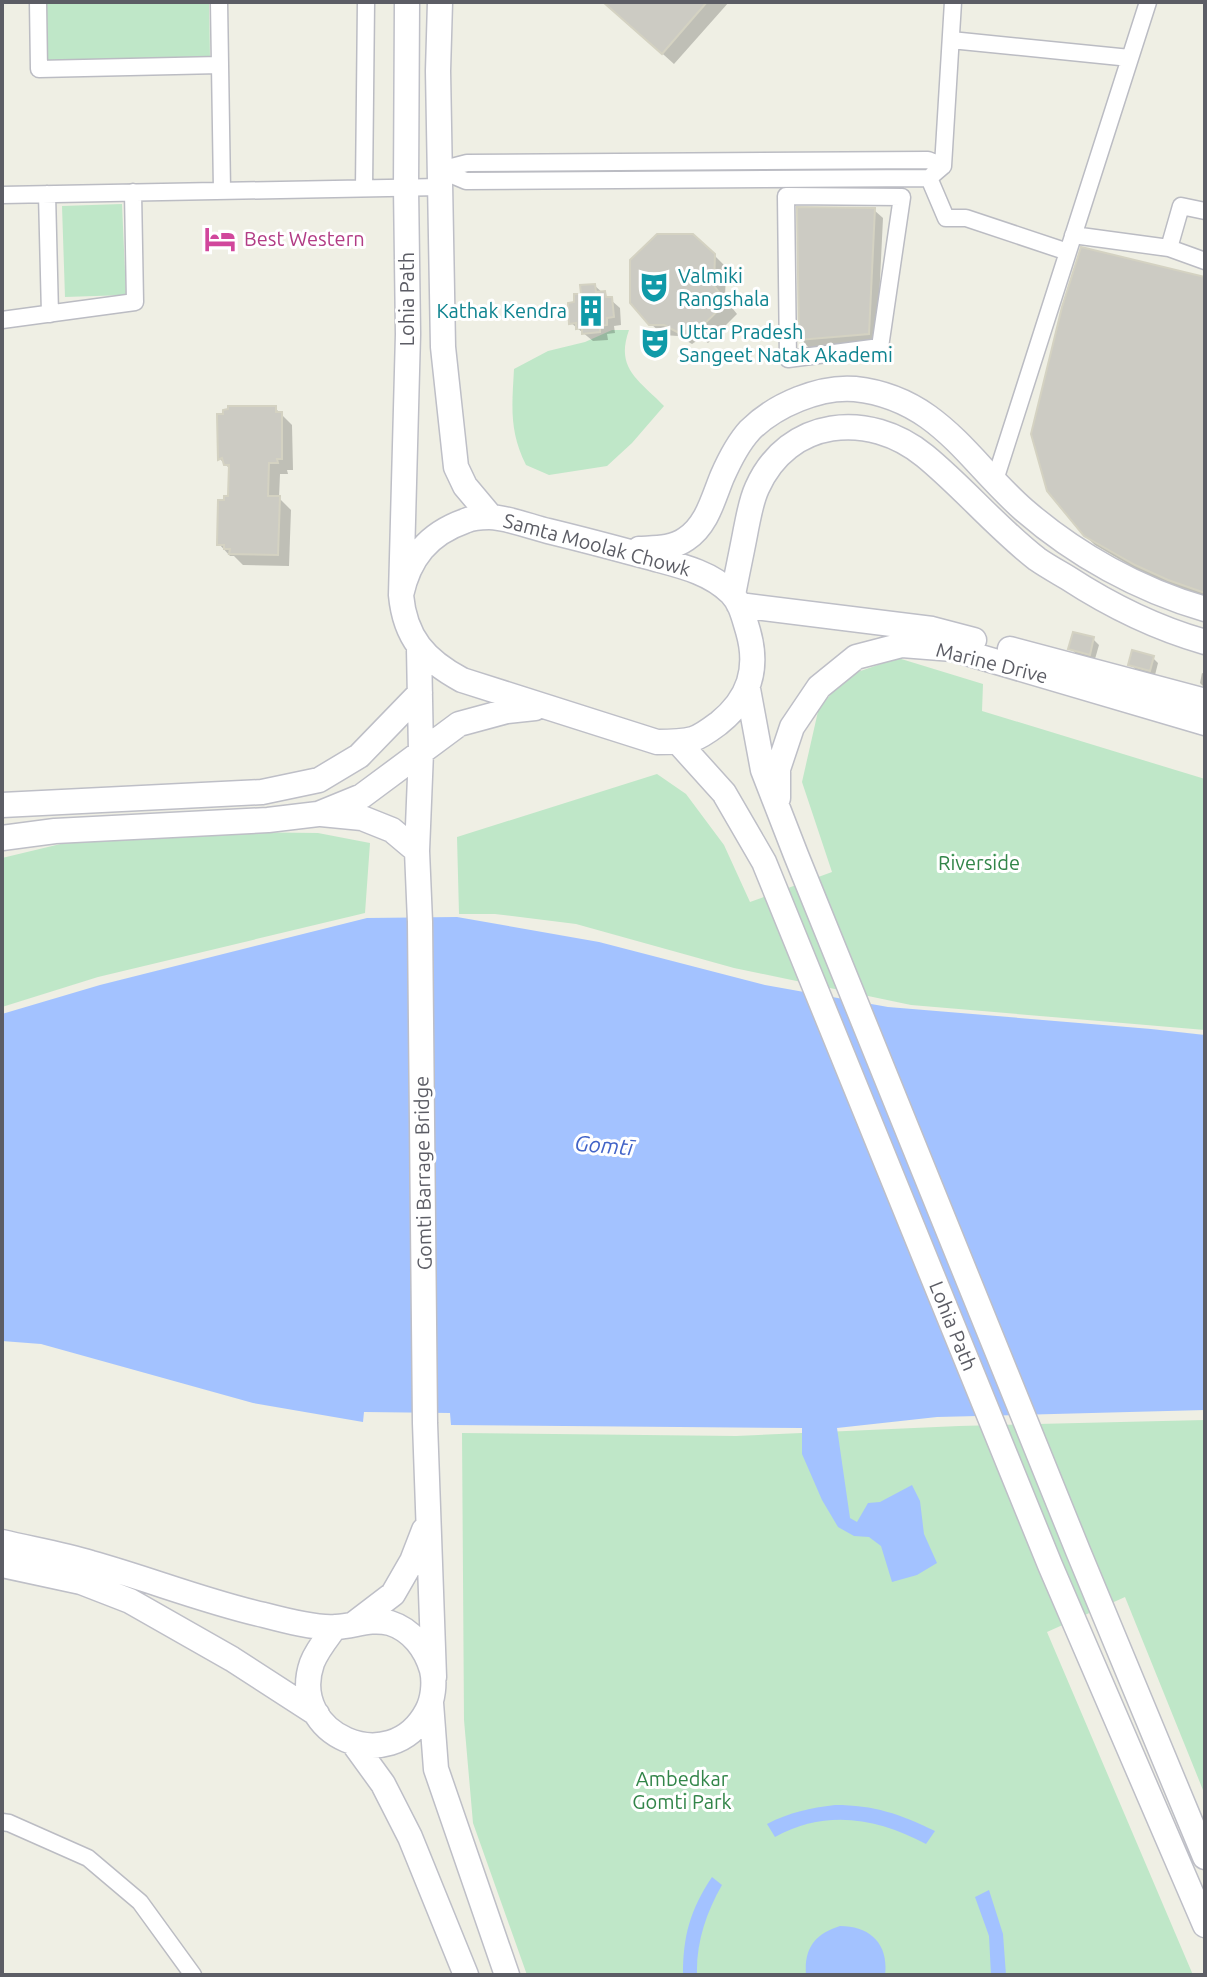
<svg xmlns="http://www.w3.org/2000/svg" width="1207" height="1977" viewBox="0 0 1207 1977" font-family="Ubuntu,sans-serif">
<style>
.green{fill:#bfe7c8}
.water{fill:#a3c2ff}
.shadow{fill:#0003}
.building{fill:#cccbc3;stroke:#d4d2c2;stroke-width:2}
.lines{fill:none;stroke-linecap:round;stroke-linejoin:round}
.street-casing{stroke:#bbbcc3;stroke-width:19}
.secondary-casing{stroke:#bebfc7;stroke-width:27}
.street{stroke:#fff;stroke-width:16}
.secondary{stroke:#fff;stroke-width:24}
.labels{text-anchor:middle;stroke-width:6;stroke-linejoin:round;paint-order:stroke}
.hotel-label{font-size:20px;fill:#b23c85;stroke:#fff;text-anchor:start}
.culture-label{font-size:20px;fill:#0d838f;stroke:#fff;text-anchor:start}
.street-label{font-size:20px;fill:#5c5d65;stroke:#fff}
.park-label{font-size:20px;fill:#328549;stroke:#fff}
.water-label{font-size:22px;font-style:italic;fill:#4163c7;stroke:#fff}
</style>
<rect width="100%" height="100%" fill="#efefe4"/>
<path class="green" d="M46,2H209L210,58L48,61Z
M122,204L126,295L65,297L62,206Z
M612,330H629C615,369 639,380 664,406L632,443L607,466L549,475L526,465C509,431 512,406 514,369L548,351L585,342Z
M898,658L983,684L982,711L1205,779V1030L911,1005L734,968L576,924L495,914H459L457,837L657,774L686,794L724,845L750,902L832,872L802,782L819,707L849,675Z
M222,832L318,833L370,843L365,913L98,977L2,1007V858L73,841Z
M1205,1420V1795L1125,1597L1047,1632L1193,1975H527L473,1823L464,1720L462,1433L736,1436L959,1426Z"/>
<path class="water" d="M457,917L599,942L765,985L888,1007L1151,1029L1205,1035V1410L937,1417L837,1428L850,1518L857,1522L868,1503L880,1502L912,1485L920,1501L924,1534L937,1563L917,1575L892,1582L881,1546L869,1537L854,1536L838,1527L822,1500L802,1454V1428L451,1425L450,1413L364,1412L363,1422L253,1403L41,1344L2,1341V1014L100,985L367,918Z
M835,1805C874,1805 900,1814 935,1831L926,1844C877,1818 826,1809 775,1837L767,1824C790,1812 810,1808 835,1805Z
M712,1877L722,1885C706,1913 696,1943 697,1975H683C683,1936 690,1910 712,1877Z
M989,1890L1003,1934L1006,1975H991L989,1936L975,1897Z
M840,1926C870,1926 889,1944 885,1975H806C804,1948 815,1934 840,1926Z"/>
<path class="shadow" d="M605,2H729L674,64Z
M874,210L883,218L877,342L809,348L801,339Z
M714,255L726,267L725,299L737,314L708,343L701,338L692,344L678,336L663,335L650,323Z
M1205,280V599L1148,576L1095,545L1082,533Z
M595,286L620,308L621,325L614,326L615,333L607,334L608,340L593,341L571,323L577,304Z
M275,408L292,425L293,470H287L288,474H280L279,498L291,510L289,566L243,565L234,556H230L219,544L230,498L231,470L220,459Z
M1093,639L1099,645L1095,659L1076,654L1071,648Z
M1153,658L1158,663L1155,675L1136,670L1131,664Z
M1202,673L1205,674V688L1200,683Z"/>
<path class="building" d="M603,2H707L662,54Z
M797,207L875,208L869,334L799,340Z
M657,234H693L715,254L714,286L727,302L695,333L688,327L679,333L664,325H649L630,303V260Z
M1081,247L1205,277V593L1168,580L1135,565L1084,536L1047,491L1031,434L1062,307Z
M595,284L596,292L605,291L606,297H612L614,317L607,318V325L600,326V332L582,334V328L576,329V323L569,324L568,303L574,302V294H581L580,285Z
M228,406H276V412H282V459H277L278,463H269L268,496H280L278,555L229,554L230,549H224V545H217L218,500H224V496H228L229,465H224L222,458L218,460L217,414H223V410L228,409Z
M1073,632L1094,637L1090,655L1068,649Z
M1132,650L1154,656L1150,671L1128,665Z"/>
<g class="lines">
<defs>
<path id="street" d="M38,2L39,69L220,65
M219,2L222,190
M951,40L1130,58
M440,170L466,181L929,178L943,166L953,2
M440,170L467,163L928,160L943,166
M929,178L946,218H966L1068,252
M364,188L366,2
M47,194L50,314
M2,195L441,187
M786,196L902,197L880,347L788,359Z
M1073,235L1169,248L1205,261
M1169,248L1181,206L1205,211
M2,320L135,302L133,192
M995,480L1148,2
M2,1822L9,1823L88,1858L140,1902L193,1975"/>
<path id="secondary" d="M440,2L438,71L443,347L456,467L465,486L491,517
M639,549C655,548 672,549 686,539C707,525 713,499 722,477C729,461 738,443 750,430C775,405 820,386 855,389C938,398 968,461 1024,510C1076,555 1139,590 1205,609
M401,595C409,558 428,534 465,521C471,518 481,517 489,517C506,517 531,527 548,531C581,539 615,548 648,557C677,565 709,571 731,593C741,603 744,618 748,631C759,669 749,699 719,723C711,729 702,736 693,739C681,742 669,742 657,742L462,680C425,660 405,638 401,595L408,334L406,187L407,2
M733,595C737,573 742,551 746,529C749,515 751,501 757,488C788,418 869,410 925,456C964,488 997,528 1037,559C1047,566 1058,572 1068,578C1111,606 1156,628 1205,642
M739,605L932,629L974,640
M419,648L421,752L417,851L420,922L425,1423L434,1677
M1010,649L1205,701
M748,689L763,770L796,855L1078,1551L1205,1857
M678,742L724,793L764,862L1050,1565L1205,1925
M778,798V769L792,727L819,687L856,657L902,645L953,649L1205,723
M2,805L262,792L319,780L359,756L420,693
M321,814L362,818L392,830L417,851
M2,838L55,831L268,820L318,814L362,796L459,724L507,711L535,708
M2,1542C31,1549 62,1554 91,1563C149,1579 206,1602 264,1615C283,1620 317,1629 336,1627C355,1626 370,1618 390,1623C412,1630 426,1649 432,1670C435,1683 433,1700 427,1711C391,1780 287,1735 312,1663C317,1650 327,1638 335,1627
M2,1565L81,1582L130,1601L232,1659L317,1714
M355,1623L393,1594L412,1561L424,1530
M431,1703L436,1769L507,1975
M354,1744L383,1784L410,1837L466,1975"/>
</defs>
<use href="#street" class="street-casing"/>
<use href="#secondary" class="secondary-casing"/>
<use href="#street" class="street"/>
<use href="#secondary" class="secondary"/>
</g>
<defs>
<symbol id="hotel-bare" viewBox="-9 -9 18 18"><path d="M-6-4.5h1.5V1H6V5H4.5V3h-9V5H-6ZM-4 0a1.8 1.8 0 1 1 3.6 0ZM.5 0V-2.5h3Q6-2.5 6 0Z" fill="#d1479c" stroke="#fff" stroke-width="2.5" paint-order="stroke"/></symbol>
<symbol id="theatre-bare" viewBox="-9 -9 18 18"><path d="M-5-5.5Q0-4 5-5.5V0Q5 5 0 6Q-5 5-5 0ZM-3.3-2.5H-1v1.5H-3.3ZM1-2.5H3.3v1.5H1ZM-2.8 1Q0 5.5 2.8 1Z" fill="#0f9aa8" stroke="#fff" stroke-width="2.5" paint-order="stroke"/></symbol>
<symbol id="building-bare" viewBox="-9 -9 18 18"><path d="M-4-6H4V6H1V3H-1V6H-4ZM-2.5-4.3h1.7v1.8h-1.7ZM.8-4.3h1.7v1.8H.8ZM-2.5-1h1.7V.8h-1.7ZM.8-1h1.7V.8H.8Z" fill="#0f9aa8" stroke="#fff" stroke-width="2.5" paint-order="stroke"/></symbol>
</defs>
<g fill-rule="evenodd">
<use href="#hotel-bare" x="198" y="217" width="44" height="44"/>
<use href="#theatre-bare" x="632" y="265" width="44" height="44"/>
<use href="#building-bare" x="569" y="289" width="44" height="44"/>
<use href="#theatre-bare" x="633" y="321" width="44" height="44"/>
</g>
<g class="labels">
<g class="hotel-label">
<text x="244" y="246">Best Western</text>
</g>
<g class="culture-label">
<text x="678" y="283">Valmiki<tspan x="678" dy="23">Rangshala</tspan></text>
<text x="567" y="318" text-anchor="end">Kathak Kendra</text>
<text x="679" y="339">Uttar Pradesh<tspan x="679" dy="23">Sangeet Natak Akademi</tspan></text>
</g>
<g class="street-label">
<text transform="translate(407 299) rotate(-90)" y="7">Lohia Path</text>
<text transform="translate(597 545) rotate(15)" y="7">Samta Moolak Chowk</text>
<text transform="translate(992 663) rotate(14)" y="7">Marine Drive</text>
<text transform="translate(423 1173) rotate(-91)" y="7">Gomti Barrage Bridge</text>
<text transform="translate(953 1326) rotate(68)" y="7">Lohia Path</text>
</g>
<g class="park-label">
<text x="979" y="870">Riverside</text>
<text x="682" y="1786">Ambedkar<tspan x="682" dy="23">Gomti Park</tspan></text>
</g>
<g class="water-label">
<text transform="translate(604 1145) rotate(5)" y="8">Gomtī</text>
</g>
</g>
<rect width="1207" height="1977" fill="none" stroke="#5c5d65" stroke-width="8"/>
</svg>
